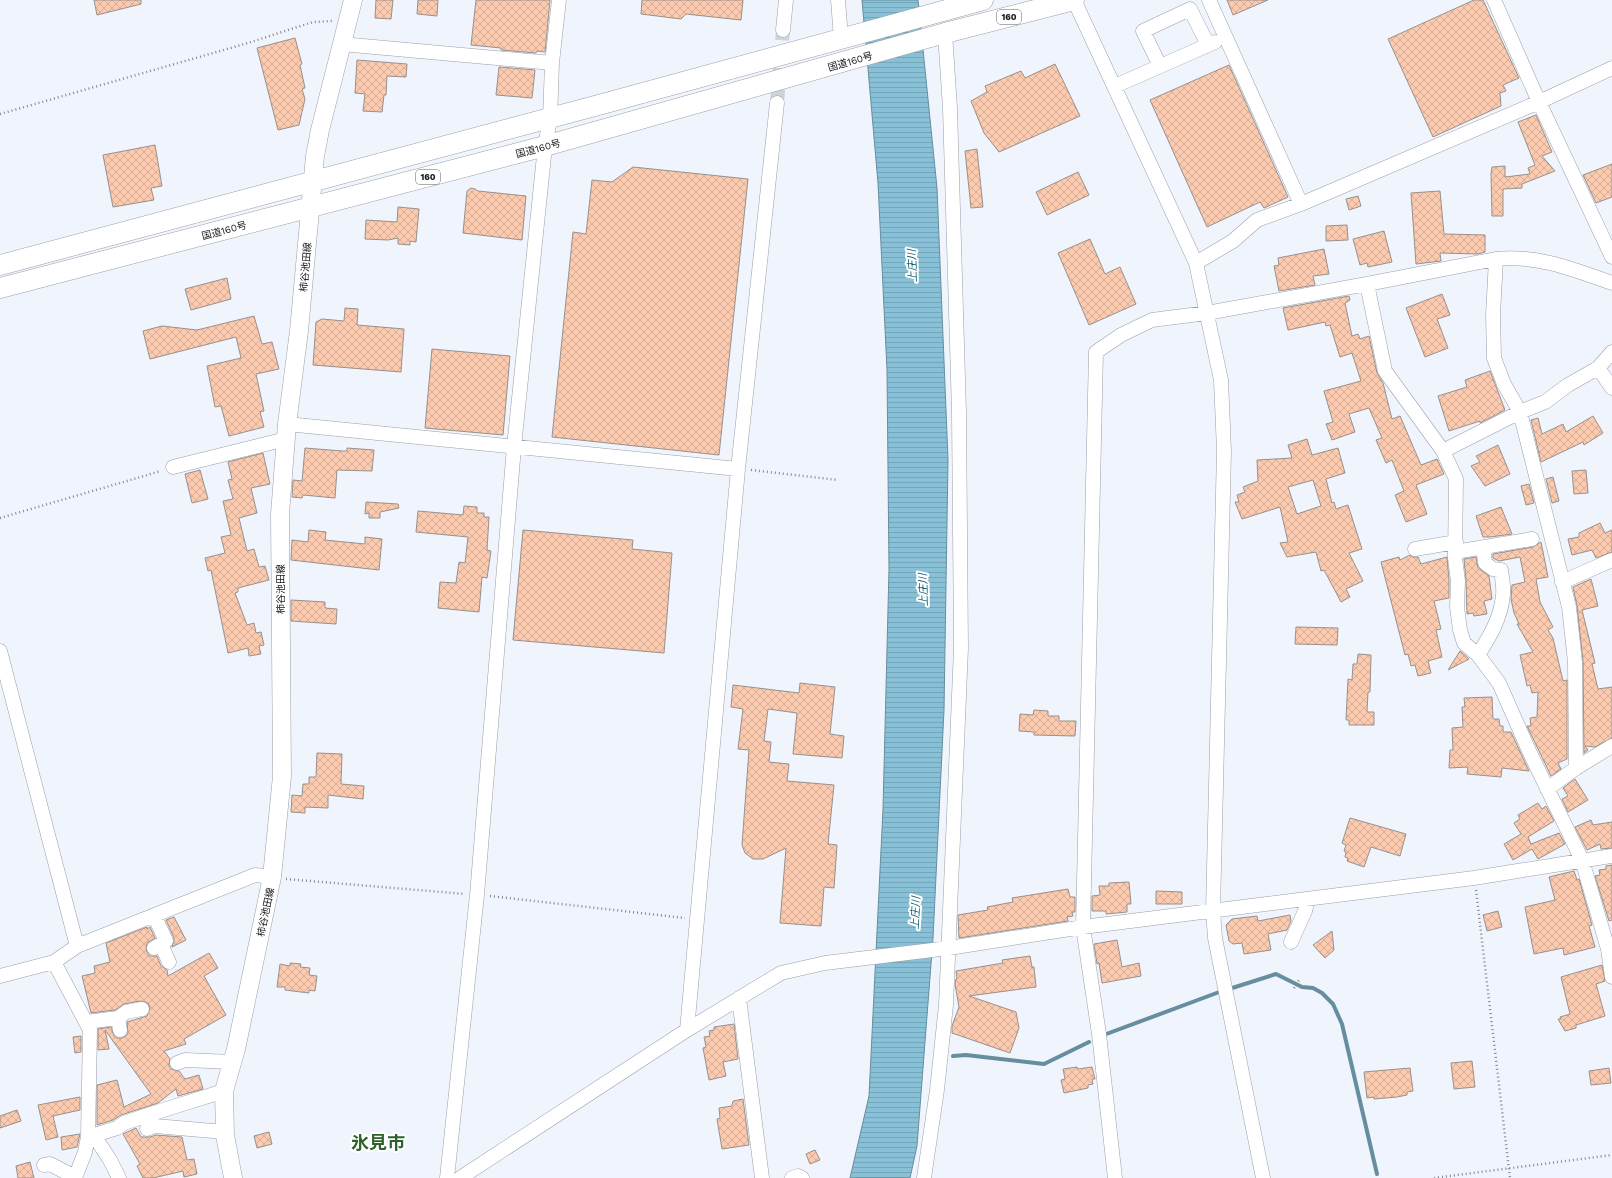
<svg xmlns="http://www.w3.org/2000/svg" width="1612" height="1178" viewBox="0 0 1612 1178" font-family="'Work Sans','Noto Sans JP',sans-serif">
<style>
.water{fill:url(#water-rules);stroke:#668e9e}
.lines{fill:none;stroke-linecap:round;stroke-linejoin:round}
.stream{stroke:#668e9e;stroke-width:4}
.building{fill:url(#building-cross-hatch);stroke:#9a908b;fill-rule:evenodd}
.minor-tunnel{stroke:#ced3db;stroke-width:14;stroke-dasharray:14 7;stroke-linecap:butt}
.minor-casing{stroke:#9b9fa8;stroke-width:15}
.major-casing{stroke:#9b9fa8;stroke-width:19}
.highway-casing{stroke:#9b9fa8;stroke-width:21}
.path{stroke:#84878d;stroke-width:2.5;stroke-dasharray:1 3;stroke-linecap:butt}
.minor{stroke:#fff;stroke-width:14}
.major{stroke:#fff;stroke-width:18}
.highway{stroke:#fff;stroke-width:20}
.labels{text-anchor:middle;stroke-width:4;stroke-linejoin:round;paint-order:stroke}
.shield{fill:#fff;stroke:#5c5d5f;stroke-width:1}
.shield-label{font-size:9px;font-weight:bold;fill:#16171a}
.street-label{font-size:10px;fill:#16171a;stroke:#fff}
.water-label{font-size:11px;font-style:italic;fill:#135e74;stroke:#fff}
.town-label{font-size:18px;font-weight:bold;fill:#2f612c;stroke:#fff}
</style>
<defs>
<pattern id="water-rules" width="6" height="5" patternUnits="userSpaceOnUse"><rect width="6" height="5" fill="#88c1d7"/><path d="M0 2.5h6" fill="none" stroke="#75a5b8"/></pattern>
<pattern id="building-cross-hatch" width="8" height="8" patternUnits="userSpaceOnUse"><rect width="8" height="8" fill="#fbcaaf"/><path d="M0 0l8 8M0 8l8-8" fill="none" stroke="#d6ad96"/></pattern>
</defs>
<rect width="100%" height="100%" fill="#eff4fd"/>
<path class="water" d="M862,0H918L937,188L948,460L944,710L933,938L917,1146L910,1178H850L869,1096L883,809L889,569L887,370L878,183Z"/>
<g class="lines">
<path class="stream" d="M1229,989L1276,974L1302,987L1313,988L1322,993L1333,1004L1342,1024L1377,1174
M1101,1036L1222,991
M953,1056L966,1055L1044,1064L1089,1042"/>
</g>
<path class="building" d="M94,0H141V4L97,15Z
M376,0H393L391,19L375,18Z
M418,0H438L437,16L417,14Z
M476,0H550L545,52L537,51L536,53L501,50V48L471,45Z
M642,0H743L741,20L686,14L681,19L641,14Z
M1227,0H1268L1233,15Z
M1474,0H1483L1519,78L1503,85L1506,91L1500,93L1501,106L1433,137L1388,39Z
M295,38L302,64L300,65L305,88L302,89L305,99L299,125L278,130L257,48Z
M357,60L407,64L406,77L387,76L386,95H384L382,112L363,111L365,94L355,93Z
M1055,64L1080,116L999,152L984,133L971,101L987,92L985,86L1021,71L1025,78Z
M1229,65L1288,197L1264,208L1260,202L1207,227L1150,100Z
M499,67L535,70L532,98L496,95Z
M1536,115L1552,152L1542,156L1555,171L1522,184V188L1503,189V216H1492L1491,174L1492,167L1505,166V177L1530,174L1528,168L1535,165L1518,122Z
M155,145L162,186L151,188L154,200L113,207L103,155Z
M977,149L983,207L971,208L965,151Z
M1612,164V197L1596,203L1583,175Z
M633,167L748,179L719,455L552,437L573,232L586,234L592,180L612,182Z
M1078,172L1089,195L1047,215L1036,192Z
M471,188L475,189L478,191L526,196L522,240L463,233L467,191Z
M1440,191L1444,234L1485,235V252L1478,254L1440,253L1441,261L1416,264L1411,193Z
M1358,196L1361,206L1349,210L1346,199Z
M398,207L419,209L416,242L410,241V245L398,244V238L388,240L365,239L366,220L397,222Z
M1347,225L1348,240L1326,241V226Z
M1384,231L1392,262L1368,267L1367,263L1360,265L1353,239Z
M1090,239L1105,274L1120,267L1136,304L1089,325L1058,253Z
M1324,249L1329,274L1313,276L1315,285L1279,291L1274,266L1279,265L1278,258Z
M227,278L231,299L191,310L185,289Z
M1442,294L1450,315L1437,319L1448,348L1425,357L1406,308Z
M1349,296L1350,300L1345,303L1352,336L1358,334L1360,339L1369,336L1377,373L1383,383L1392,419L1400,416L1421,465L1437,459L1444,474L1416,485L1427,514L1406,522L1395,495L1404,491L1392,460L1386,463L1376,440L1382,438L1369,408L1349,414L1355,432L1332,440L1326,424L1333,422L1324,391L1361,381L1352,353L1340,357L1330,325L1326,326L1325,322L1288,330L1283,308Z
M345,308L358,309L357,325L404,329L401,372L313,365L316,322L322,319L344,321Z
M254,316L262,344L272,342L279,369L256,374L264,411L260,412L264,427L229,436L221,406L215,407L207,366L241,358L236,337L150,359L143,331L162,326L197,330Z
M432,349L510,356L503,435L425,428Z
M1490,371L1505,410L1480,423V421L1449,431L1438,396L1467,387L1465,380Z
M1593,416L1603,433L1584,445L1583,442L1541,462L1531,420L1538,418L1542,434L1563,424L1566,432Z
M1307,439L1312,455L1338,448L1345,473L1326,479L1332,503L1334,502L1336,509L1348,505L1362,549L1349,553L1363,581L1346,589L1350,597L1341,602L1324,570L1321,571L1316,552L1287,557L1280,543L1288,542L1280,507L1242,519L1235,502H1239L1237,495L1245,492L1243,487L1258,481L1257,460L1292,458L1288,445ZM1313,480L1321,506L1297,514L1288,487Z
M1498,445L1510,474L1485,486L1471,466L1480,462L1476,456Z
M305,448L342,451H347V448L374,450L372,471L337,470L335,498L303,495L302,498L292,497L293,480L302,481Z
M263,453L270,484L251,488L257,513L239,518L247,551L254,549L259,567L265,566L269,580L238,588V592L235,593L247,625L254,623L256,633L261,632L264,645L259,646L261,654L249,656L248,648L228,653L211,570L208,571L205,558L225,553L221,537L231,535L223,501L233,499L228,480L232,479L228,462Z
M200,470L208,499L192,503L185,474Z
M1586,470L1588,493L1574,494L1572,471Z
M1553,477L1559,501L1552,503L1546,479Z
M1529,484L1534,503L1526,505L1521,486Z
M366,502L398,504L399,508L380,512V518H369V513L365,514Z
M464,506L477,507V513H484V517H489L487,550L491,551L487,578L482,577L479,612L438,608L440,582L456,583L459,562L465,563L468,537L416,532L418,511L463,515Z
M1501,507L1512,534L1490,537H1483L1476,516Z
M1600,523L1605,533L1612,530V552L1596,558L1592,550L1572,555L1568,539L1579,537V533Z
M309,530L326,532L325,540L365,544V537L382,539L379,570L291,560L292,540L308,542Z
M523,530L633,540L632,549L672,553L664,653L513,640Z
M1541,542L1548,577L1536,579L1540,602L1553,627L1548,630L1553,638L1563,681L1567,680V759L1558,763L1561,769L1551,776L1527,726H1531L1530,718L1537,717L1538,692L1532,693L1530,685L1527,686L1520,655L1533,652L1517,624H1519L1514,613L1511,599L1512,585L1525,582L1520,557L1499,561L1493,558V554L1533,547Z
M1410,555L1412,557H1418L1421,564L1447,557L1449,581V598L1434,601L1441,629L1436,630L1442,657L1428,661L1431,673L1418,676L1415,665L1411,666L1408,654L1405,655L1381,562L1399,557L1400,560Z
M1476,557L1478,568L1489,576L1492,599L1484,601L1487,614L1474,616L1473,613L1467,614L1466,580L1464,559Z
M1591,579L1598,606L1582,610L1595,663L1592,664L1598,689L1612,687V738L1595,747L1585,746L1588,750L1584,753L1583,661L1577,606L1573,587Z
M291,600L325,602V608L337,609L336,624L291,621Z
M1296,627L1338,628L1337,645L1295,644Z
M1460,651L1469,659L1448,670Z
M1358,654L1371,655L1370,692H1368L1367,712H1374V725H1349V720H1346L1348,679L1352,680L1353,664H1357Z
M800,683L835,687L830,734L844,736L842,758L793,754L797,713L768,709L764,741L771,742L769,762L789,764L787,781L834,785L828,844L837,845L834,888L824,887L821,926L780,923L786,848L763,859H753L745,853L742,845L749,750L738,749L743,709L731,707L733,685L799,693Z
M1492,697L1493,719H1499L1500,726H1503V732H1511L1529,771L1502,768L1501,777L1467,774L1468,767L1449,768L1450,750H1453L1452,728L1463,727L1462,707H1465L1464,698Z
M1034,710L1048,711V716H1059V721H1076L1075,736L1034,735V732L1019,731L1020,714L1033,715Z
M317,753L342,754L341,784L364,786L363,799L328,795V808L305,807V813L291,812L292,795L302,796L303,784H309V777H316Z
M1575,779L1588,800L1568,812L1562,799L1568,796L1563,788Z
M1538,803L1542,809L1546,806L1554,821L1528,837L1531,844L1559,833L1565,844L1538,859L1532,849L1513,860L1504,844L1521,834L1514,823L1520,819L1518,815Z
M1350,818L1406,834L1400,856L1371,847L1364,867L1347,861L1348,858L1345,857L1346,852L1344,851L1346,845L1342,843Z
M1591,820L1593,825L1612,822V848L1601,849L1600,844L1587,850L1575,827Z
M1612,865V920L1609,921L1595,876L1600,875L1599,870L1606,869V866Z
M1574,871L1577,880L1579,879L1592,925L1589,926L1595,947L1564,955L1563,948L1534,954L1525,907L1555,900L1549,877Z
M1129,882L1131,904H1127V912L1106,914V911H1092V896L1100,895L1099,886H1109V883Z
M1068,889L1070,897H1075V912H1072L1073,916L1067,917L1068,921L959,938L958,915L988,910L987,907L1013,902L1012,898Z
M1156,891L1182,892V904H1156Z
M1498,911L1502,927L1487,931L1483,915Z
M1290,915L1291,921L1287,930L1268,934L1271,950L1244,954L1242,943L1233,944L1229,941L1226,925L1232,919L1257,916L1258,921Z
M174,917L186,940L172,947L174,942V938L166,920Z
M147,927V929L150,927L155,938L147,943L146,948L147,952L150,956H157L161,966L167,970L168,976L209,953L218,968L204,976L226,1015L184,1039L186,1044L164,1051L170,1059L169,1066L171,1069L179,1071L185,1079L199,1075L203,1089L178,1096L176,1089L158,1103L121,1115L113,1120L97,1125V1085L117,1080L124,1107L151,1094L105,1030L109,1049L98,1050V1029L111,1027L114,1036L117,1038H122L126,1036L128,1033L127,1022L147,1016L150,1008L148,1003L140,1001L124,1004L115,1010L91,1013L82,976L95,973L94,966L110,962L106,943Z
M1332,931L1334,950L1325,958L1313,945Z
M1117,940L1122,967L1139,963L1141,976L1102,983L1099,963L1097,964L1094,944Z
M1030,956L1032,967H1034L1036,987L969,996L1016,1012L1019,1028L1010,1053L952,1033V1026L959,1007L955,984L956,979H957L956,971L1003,963L1002,960Z
M290,963L301,964L300,967L310,968L309,975L317,976L315,991L309,990V993L285,990V987H277L280,964L290,966Z
M1602,965L1605,981L1596,984L1605,1016L1576,1025V1028L1565,1031L1558,1019H1561L1560,1017L1570,1014L1561,977Z
M734,1024L738,1059L723,1062L726,1076L709,1080L703,1048L706,1047L704,1037L710,1036L709,1031L714,1030V1027Z
M81,1036V1052L75,1053L73,1037Z
M1472,1061L1475,1087L1454,1089L1451,1063Z
M1077,1067L1078,1069L1092,1067L1095,1079H1092L1093,1084L1088,1085V1088L1064,1093L1061,1080L1065,1079L1063,1069Z
M1410,1068L1413,1091L1407,1092V1095L1397,1097L1374,1099V1097L1367,1098L1364,1072Z
M1609,1068L1611,1083L1591,1085L1589,1071Z
M80,1097V1110L53,1116L58,1137L46,1140L38,1105Z
M743,1099L749,1145L722,1149L717,1119L720,1118L719,1108L732,1106L733,1101Z
M17,1110L21,1121L0,1128V1116Z
M136,1128L141,1137H150L156,1135L182,1137L187,1160L194,1159L197,1174L184,1177L183,1171L153,1178H143L137,1166L140,1164L123,1134Z
M269,1132L272,1144L257,1148L254,1136Z
M80,1134L77,1147L62,1150L61,1137Z
M815,1150L820,1160L810,1164L806,1154Z
M30,1162L34,1178H18L16,1166Z"/>
<g class="lines">
<path class="minor-tunnel" d="M777,103L783,30"/>
<defs>
<path id="minor" d="M838,0L841,38
M1074,0L1196,263L1221,380L1224,451L1213,911L1215,938L1263,1178
M1209,0L1301,204
M1494,0L1539,102L1612,257
M783,30L786,0
M341,44L552,63
M1160,66L1143,31L1190,9L1208,45
M1115,86L1215,42
M1496,259L1493,315L1494,358L1504,384L1520,412L1569,607L1575,662L1576,768
M1196,263L1233,241L1257,220L1301,204L1539,102L1612,68
M1367,284L1385,371L1443,451L1456,479L1455,558L1458,581L1457,607L1460,630L1464,643L1478,655L1499,683L1530,753L1582,860L1608,949L1612,977
M1598,368L1612,388
M287,424L738,469
M1443,451L1520,412L1545,402L1568,385L1598,368L1612,352
M173,467L286,439
M1415,549L1456,542
M1455,552L1532,539
M1562,582L1612,560
M0,651L77,946
M1478,655C1490,636 1501,618 1503,595C1504,587 1502,578 1501,570L1493,569L1485,563L1484,555L1486,547
M1547,789L1576,768L1612,746
M1291,942L1305,911L1308,899
M161,944L169,962
M154,948L166,941L154,915
M54,962L90,1030L88,1137L85,1152L75,1178
M0,976L54,962L77,946L255,875L272,877
M739,998L762,1178
M118,1018L120,1030
M86,1022L118,1018L126,1012L142,1009
M687,1030L738,469L777,103
M177,1063L185,1060L232,1062
M147,1129L155,1126L225,1132
M88,1137L117,1128L124,1123L157,1112L224,1091
M88,1137L97,1140L110,1160L119,1178
M44,1165L50,1164L75,1177
M447,1178L477,895L514,447L545,146L550,119L552,63L559,0
M460,1178L687,1030L781,973L825,963L949,948L1083,927L1474,878L1612,856
M792,1178L798,1176L802,1178
M924,1178L937,1090L946,1005L961,648L959,412L950,108L945,33
M1115,1178L1099,1034L1083,927L1096,352L1121,335L1152,320L1207,313L1367,284L1496,259C1539,255 1572,269 1612,283"/>
<path id="major" d="M233,1178L225,1135L224,1091L236,1049L272,877L282,776L280,514L287,424L299,331L315,156L320,130L353,0"/>
<path id="highway" d="M0,265C328,177 656,91 983,0
M0,288L545,146L945,33L1074,0"/>
</defs>
<use href="#minor" class="minor-casing"/>
<use href="#major" class="major-casing"/>
<use href="#highway" class="highway-casing"/>
<path class="path" d="M0,114L248,43L313,22L333,21
M751,470L838,480
M0,518L161,471
M286,879L465,894
M1476,890L1510,1178
M490,896L685,918
M1294,988L1299,980
M1434,1178L1612,1155"/>
<use href="#minor" class="minor"/>
<use href="#major" class="major"/>
<use href="#highway" class="highway"/>
</g>
<g class="labels">
<g class="shield">
<rect x="997" y="10" width="24" height="14" rx="3"/>
<rect x="416" y="170" width="24" height="14" rx="3"/>
</g>
<g class="shield-label">
<text x="1009" y="20">160</text>
<text x="428" y="180">160</text>
</g>
<g class="street-label">
<text transform="translate(850 61) rotate(-16)" y="4">国道160号</text>
<text transform="translate(538 148) rotate(-15)" y="4">国道160号</text>
<text transform="translate(224 230) rotate(-15)" y="4">国道160号</text>
<text transform="translate(305 267) rotate(-85)" y="4">柿谷池田線</text>
<text transform="translate(280 589) rotate(-90)" y="4">柿谷池田線</text>
<text transform="translate(265 912) rotate(-78)" y="4">柿谷池田線</text>
</g>
<g class="water-label">
<text transform="translate(912 266) rotate(-92)" y="4">上庄川</text>
<text transform="translate(923 590) rotate(-92)" y="4">上庄川</text>
<text transform="translate(915 913) rotate(-87)" y="4">上庄川</text>
</g>
<g class="town-label">
<text x="378" y="1149">氷見市</text>
</g>
</g>
</svg>
